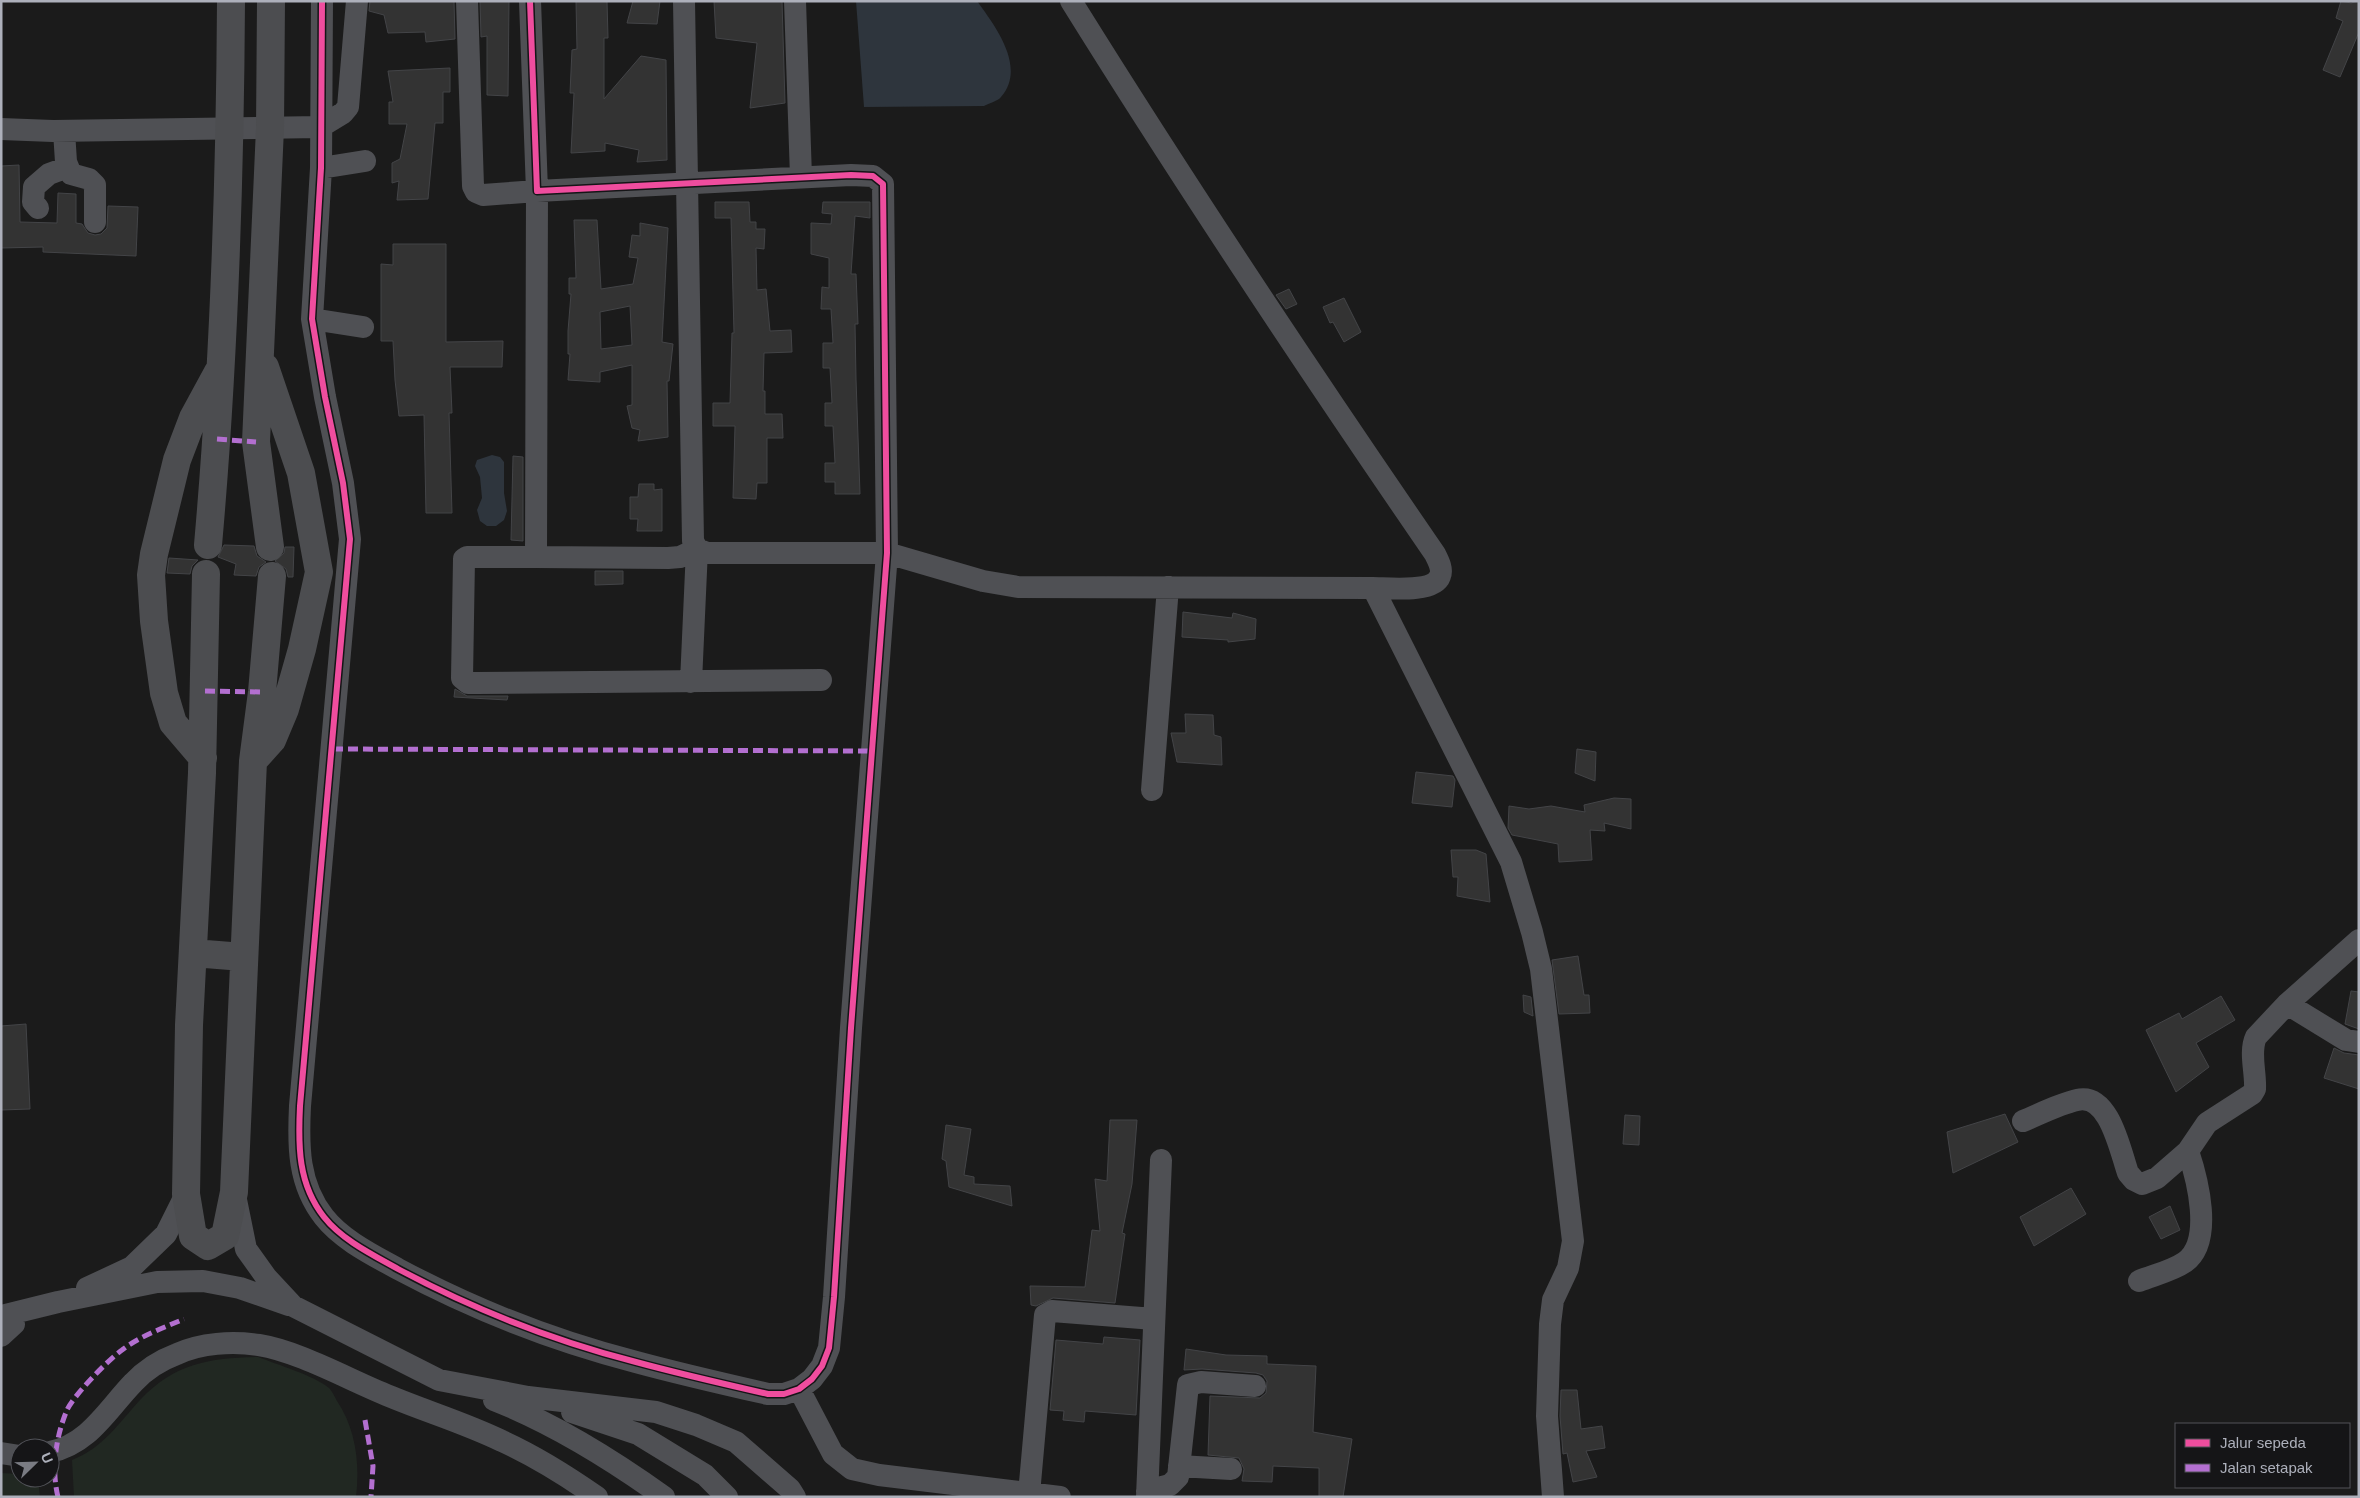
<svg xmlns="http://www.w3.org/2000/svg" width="2360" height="1498" viewBox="0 0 2360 1498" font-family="Helvetica,sans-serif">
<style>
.green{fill:#212822}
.water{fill:#2e353d}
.building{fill:#333;stroke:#434447;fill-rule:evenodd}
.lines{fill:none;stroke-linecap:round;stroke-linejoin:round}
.minor{stroke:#4f5054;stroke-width:22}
.major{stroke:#4c4d50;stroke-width:28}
.quiet{stroke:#b36fd0;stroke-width:5;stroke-dasharray:10 5;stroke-linecap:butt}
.cycleway-casing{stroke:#151517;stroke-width:9}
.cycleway{stroke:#ef4d9e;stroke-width:6}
</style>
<rect width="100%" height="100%" fill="#1b1b1b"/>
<path class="green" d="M258,1357C278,1365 313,1375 329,1388C332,1391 335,1397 337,1401C356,1429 360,1464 356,1497H74L72,1460C103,1448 118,1424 140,1400C175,1363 210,1358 258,1357Z
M1,1473L20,1474V1478H38L40,1497H1Z"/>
<path class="water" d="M856,1H977C995,26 1027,67 1001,97C998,101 989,103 984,106L864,107Z
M492,455L500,457L504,462V493L507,511L504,520L496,526H487L480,521L477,510L482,498L480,477L475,466L477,460Z"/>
<path class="building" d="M370,1H454L455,39L426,42L425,32L388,33L384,15L369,11Z
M480,1H509L508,96L487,95V36L481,37Z
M576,1H607L608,38H604V99L641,56L666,60L667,160L637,162L639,150L605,143V151L571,153L574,93H570L572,50L577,49Z
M633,1H660L657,24L627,23Z
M714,1H782L785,103L750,108L757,43L716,38Z
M2341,1L2351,3L2359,1V32L2340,77L2323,70L2343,21L2336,18Z
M450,68V92H443V123H435L428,199L397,200L399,181L392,183V163L400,159L407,124H389V102H393L388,71Z
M19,165L20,222L57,223L58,193L76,194V223L82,224L88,233L95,235L101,234L107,228L108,206L138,207L136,256L43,252V247L1,248V166Z
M715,202H749L750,222H756V229H765L764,249L756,248L757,290L766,289L770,331L791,330L792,352L764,353L763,391H765V414H782L783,438H767V483H757L756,499L733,498L735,426H713V403H730L732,333H734L731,218H715Z
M823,202H870V218L855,216L851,274H856L858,324H855L856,379L860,494H835V482H825V463H835L833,426H825V403H832L830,368H823V343H833L831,309H821L822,287L829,288V258L811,254V223L831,224L832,214L822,213Z
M574,220H597L601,289L633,284L638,258L629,257L632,235L640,236V223L668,228L662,342L673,344L669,381H667L668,437L638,441L640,430L632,428L627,406L632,405V365L600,372V382L568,380L570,354H568V331L571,294H569V278H576ZM630,306L632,345L601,349L600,312Z
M393,244H446V342L503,341L502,367H450L452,413H449L452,513H426L424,415L399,416L395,380L393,341H381V264L393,265Z
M1289,289L1297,304L1286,309L1276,295Z
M1344,298L1361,332L1344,342L1333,322L1330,323L1323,307Z
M513,456L523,457V541L511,540Z
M639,484H654V490L662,489V531H637L638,519H630V497H638Z
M224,545L254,546L257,556L266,562L259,567L256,576L234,575L236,564L218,557Z
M285,547H294L293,577H288L286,569L275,561L284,553Z
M169,558L198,560L192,566L190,574L167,573Z
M595,571H623V584L595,585Z
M1183,612L1232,618L1233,613L1256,619L1255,639L1228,642V640L1182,637Z
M455,689L467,696H508L507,700L454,697Z
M1185,714L1213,715L1214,735L1221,737L1222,765L1177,762L1171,733H1186Z
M1577,749L1596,752L1595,781L1575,773Z
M1416,772L1453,776L1455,780L1452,807L1412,803Z
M1614,798L1631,799V829L1604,823L1605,831L1590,830L1592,860L1559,862L1558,844L1512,835L1508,828L1509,806L1529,809L1551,806L1585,812L1584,805Z
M1451,850H1476L1486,854L1490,902L1457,896L1458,877H1453Z
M1578,956L1584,995H1589L1590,1013L1559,1014L1552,960Z
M2351,991L2359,992V1029L2345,1024Z
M1523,995L1531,997L1533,1016L1524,1012Z
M2221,996L2235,1020L2196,1043L2209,1067L2176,1092L2146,1030L2179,1013L2182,1019Z
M26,1024L30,1109L1,1110V1026Z
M2334,1048L2344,1053L2359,1055V1089L2324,1078Z
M2005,1114L2018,1142L1953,1173L1947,1132Z
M1625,1115L1640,1116L1639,1145L1623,1144Z
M1110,1120H1137L1132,1184L1122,1233L1125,1234L1115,1303L1053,1298L1036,1306L1031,1305L1030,1286L1085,1287L1092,1230L1100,1231L1095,1179L1107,1181Z
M946,1125L971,1129L964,1175L974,1177V1184L1010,1186L1012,1206L949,1187L946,1161L942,1159Z
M2071,1188L2086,1214L2034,1246L2020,1217Z
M2170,1206L2180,1230L2161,1239L2149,1217Z
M1104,1337L1140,1340L1136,1415L1085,1411L1084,1422L1063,1420L1064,1411L1050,1410L1056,1340L1103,1344Z
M1186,1349L1226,1355L1267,1356V1364L1316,1366L1313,1432L1352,1439L1343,1497H1319V1468L1273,1466L1272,1482L1242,1481L1244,1469L1239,1458L1208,1455L1210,1396L1260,1398L1266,1393L1267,1381L1263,1375L1256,1373L1202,1369L1184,1370Z
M1561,1390H1577L1581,1429L1602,1426L1605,1448L1586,1451L1597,1477L1573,1482L1567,1453L1563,1454L1560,1416Z"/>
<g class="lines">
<path class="minor" d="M322,1L321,168L312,319L325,397L343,483L350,539L300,1106C298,1146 298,1184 324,1217C342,1240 373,1255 398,1269C473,1309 554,1341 636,1362C680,1374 724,1384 768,1394H784L799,1389L812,1379L822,1366L829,1348L834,1297L851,1028L887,553L883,184L873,176L851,175L537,191L530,1
M467,1L473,186L476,192L483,195L537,191L536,557H467L464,559L462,678L468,683H476L821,680
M684,1L693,541L697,549L707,553H887L983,581L1018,587L1373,588C1388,588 1434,593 1440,576C1443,569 1438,560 1435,554C1310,372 1188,189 1071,1
M795,1L801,177
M320,127L343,113L348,107L357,1
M1,129L53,131L320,127
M64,131L66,162L71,174L89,179L95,185V222
M321,168L365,161
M38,208L33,202L34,187L49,174L68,167
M312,319L363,327
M536,557L668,558L680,557L697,549
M1373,588L1511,862L1532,932L1541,969L1573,1241L1568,1268L1553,1300L1550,1324L1547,1416L1553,1497
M691,682L697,549
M1152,790L1168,587
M2287,1004L2346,1040L2359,1042
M2023,1121C2040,1114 2059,1104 2077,1100C2109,1092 2120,1150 2128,1173L2134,1180L2142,1184L2157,1178L2188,1151L2207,1123L2252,1094L2255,1089C2256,1072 2249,1052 2256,1037L2287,1004L2359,940
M235,1195L246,1249L266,1277L293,1306L439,1380L528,1397L656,1412L696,1425L736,1442L790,1489L795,1497
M2139,1281C2154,1275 2172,1271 2185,1262C2214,1241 2197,1178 2188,1151
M87,1288L132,1267L166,1234L186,1194
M1,1316L58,1302L157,1282L203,1281L240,1288L289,1305
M1,1336L14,1324
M799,1389L833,1454L852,1469L879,1475L1060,1497
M494,1400C555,1424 611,1459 664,1497
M572,1412L638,1434L705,1475L727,1497
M50,1452C89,1444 107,1410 133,1383C144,1371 161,1360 177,1354C201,1343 232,1341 259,1345C297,1351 346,1378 382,1393C421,1410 463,1422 502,1441C535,1456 567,1476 597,1497
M1,1453L20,1456
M1179,1466L1231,1469
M1147,1491L1170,1485L1178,1477L1188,1385L1201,1382L1255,1386
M1029,1494L1045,1315L1052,1311L1154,1319
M1147,1497L1161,1160"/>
<path class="major" d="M208,545C224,364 230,183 231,1
M270,547L256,442L270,128L271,1
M206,574L202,773L189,1025L186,1194L193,1236L208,1246L225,1236L234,1192L253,761L262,692L272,576
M203,758L173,723L164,693L154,621L151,575L154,554L177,460L193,418L218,372
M254,760L272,740L285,709L302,649L319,572L301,473L265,367
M193,953L243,957"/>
<path class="quiet" d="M217,439L256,442
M205,691L262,692
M333,749L874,751
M365,1420L373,1466L371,1497
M58,1497C51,1469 56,1436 67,1410C74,1395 108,1360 122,1350C140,1336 163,1328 184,1319"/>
<defs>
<path id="cycleway" d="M322,1L321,168L312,319L325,397L343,483L350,539L300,1106C298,1146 298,1184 324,1217C342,1240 373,1255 398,1269C473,1309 554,1341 636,1362C680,1374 724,1384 768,1394H784L799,1389L812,1379L822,1366L829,1348L834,1297L851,1028L887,553L883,184L873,176L851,175L537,191L530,1"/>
</defs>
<use href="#cycleway" class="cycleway-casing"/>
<use href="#cycleway" class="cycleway"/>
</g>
<rect width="2360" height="1498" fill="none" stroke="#adb0bb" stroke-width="5"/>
<rect x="2175" y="1423" width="175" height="65" fill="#151517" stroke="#525359"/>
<rect x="2185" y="1439" width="25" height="8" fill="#ef4d9e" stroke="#525359"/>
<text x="2220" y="1448" font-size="15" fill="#adb0bb">Jalur sepeda</text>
<rect x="2185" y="1464" width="25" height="8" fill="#b36fd0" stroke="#525359"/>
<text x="2220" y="1473" font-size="15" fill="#adb0bb">Jalan setapak</text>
<g transform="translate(35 1463) rotate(67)"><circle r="24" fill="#151517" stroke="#525359"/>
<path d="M0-4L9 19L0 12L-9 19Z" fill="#7a7c83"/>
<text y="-8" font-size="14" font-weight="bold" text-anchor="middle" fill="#adb0bb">U</text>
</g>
</svg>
